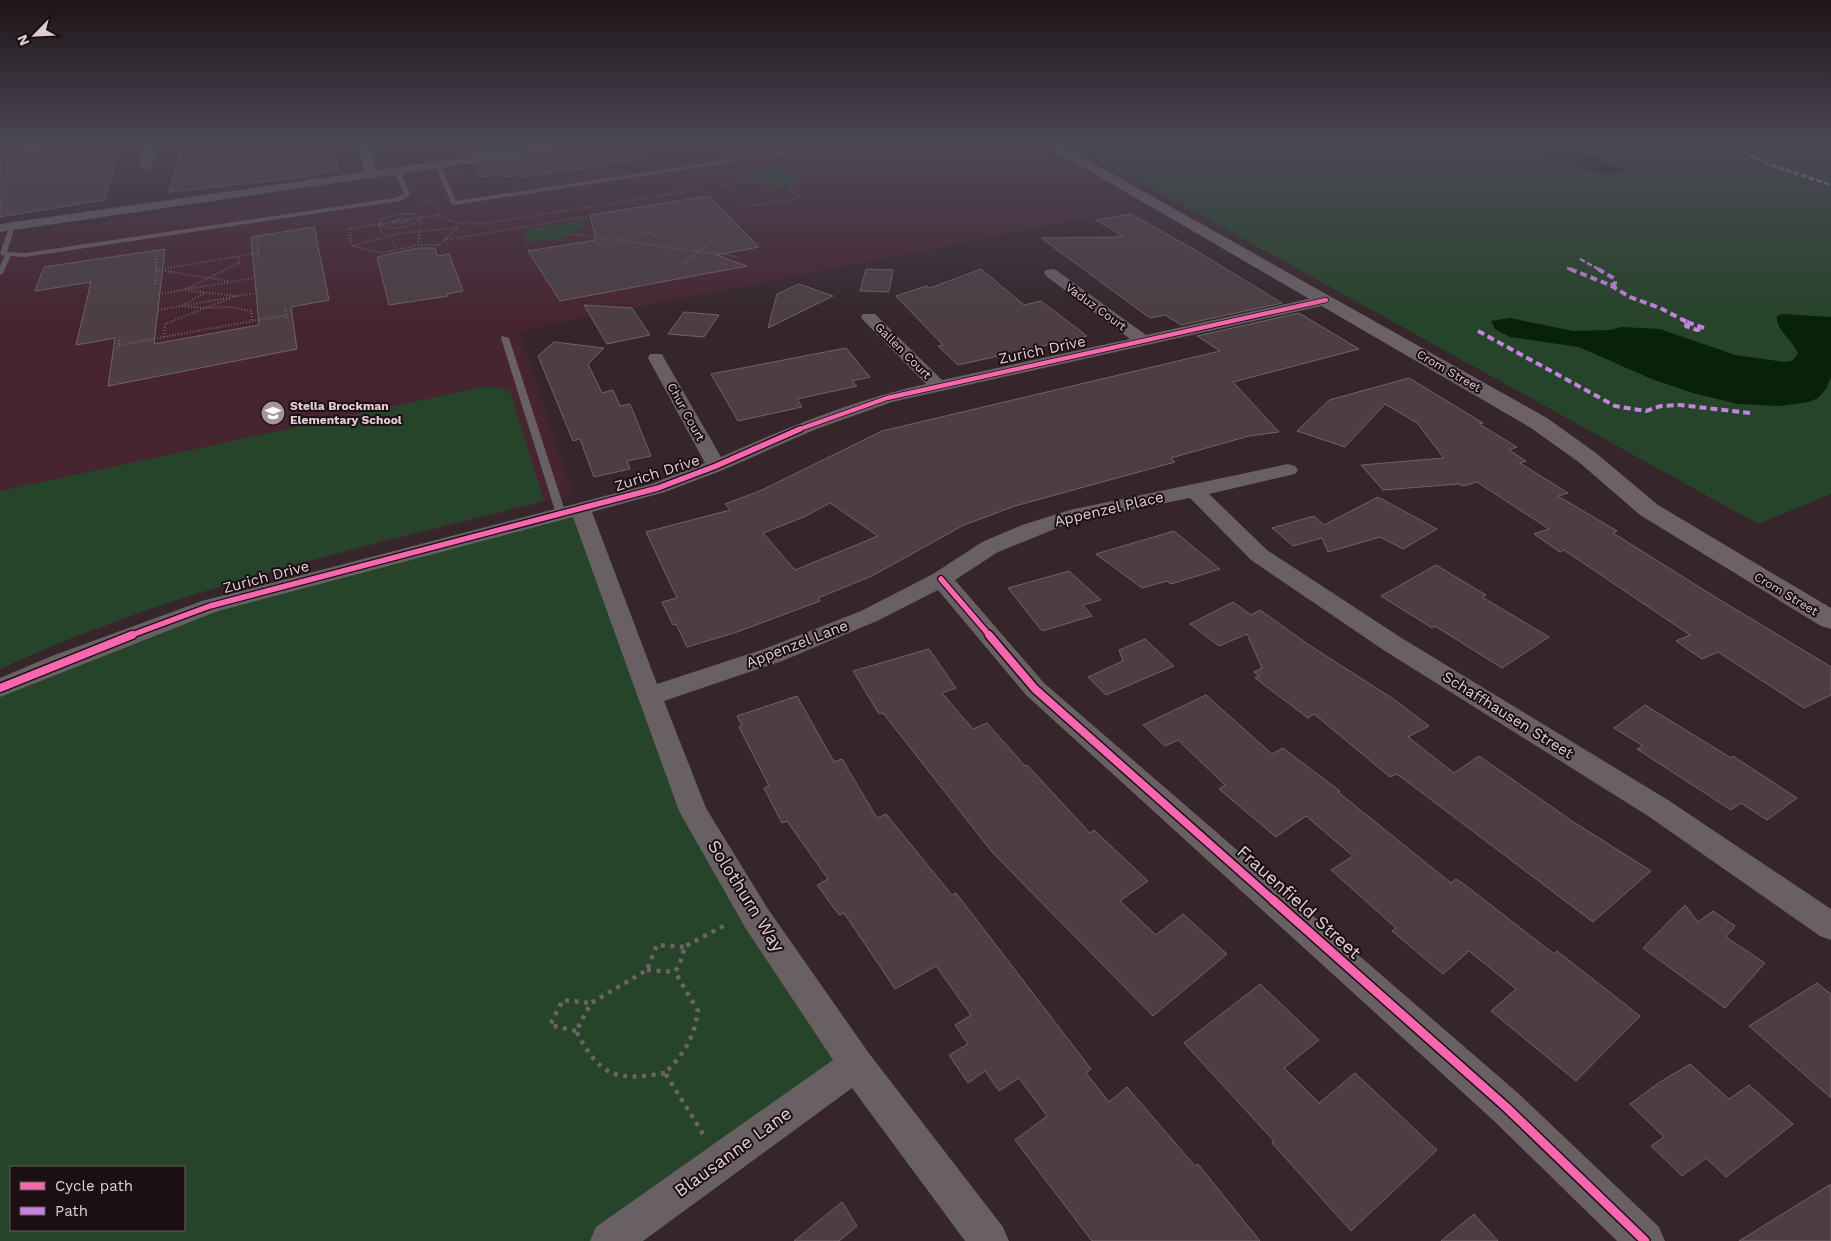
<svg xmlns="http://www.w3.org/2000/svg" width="1831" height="1241" viewBox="0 0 1831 1241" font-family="'Work Sans',sans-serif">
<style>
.built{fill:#462530}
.green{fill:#264429;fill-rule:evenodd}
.water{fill:#08210b}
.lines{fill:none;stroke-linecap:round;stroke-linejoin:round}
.stream{stroke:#08210b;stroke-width:5}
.building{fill:#4c3e43;stroke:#706267;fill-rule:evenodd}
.path-far1{stroke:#6b6366;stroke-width:2;stroke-dasharray:1 2;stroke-linecap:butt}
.path{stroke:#6b6366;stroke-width:4.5;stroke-dasharray:4 5.5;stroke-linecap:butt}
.lane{fill:#696063;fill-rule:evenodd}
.street{fill:#696063;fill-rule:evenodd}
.secondary{fill:#6c6266;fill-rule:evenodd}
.quiet-far1{stroke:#c483df;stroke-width:2.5;stroke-dasharray:5.5 2.5;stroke-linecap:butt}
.quiet{stroke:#c483df;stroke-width:4;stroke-dasharray:7 4;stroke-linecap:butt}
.cycleway-far3-casing{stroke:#1b0f13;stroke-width:6}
.cycleway-far2-casing{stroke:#1b0f13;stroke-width:8}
.cycleway-far1-casing{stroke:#1b0f13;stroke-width:11}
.cycleway-casing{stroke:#1b0f13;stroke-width:12}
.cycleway-far3{stroke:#f766af;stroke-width:4.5}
.cycleway-far2{stroke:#f766af;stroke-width:5.5}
.cycleway-far1{stroke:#f766af;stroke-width:8}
.cycleway{stroke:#f766af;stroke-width:9}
.labels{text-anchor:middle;stroke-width:4;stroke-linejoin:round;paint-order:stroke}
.far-street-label{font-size:12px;fill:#e0cdd2;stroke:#1b0f13}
.far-poi-label{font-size:12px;font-weight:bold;fill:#e0cdd2;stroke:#1b0f13;text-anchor:start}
.street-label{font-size:15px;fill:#e0cdd2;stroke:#1b0f13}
.near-street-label{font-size:18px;fill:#e0cdd2;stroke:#1b0f13}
</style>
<rect width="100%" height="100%" fill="#36262c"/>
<path class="built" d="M771,145H1036L1142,207L519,331L573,495L263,573L166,603L48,647L0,669V236L459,171L466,191Z"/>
<path class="green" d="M1074,145H1802L1831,154V494L1758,524Z
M763,166L786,170L797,176V180L789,188L742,182Z
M579,221L589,222L559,240L533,241L526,246L524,234L533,228Z
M488,386L510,391L544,501C360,547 174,589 0,669V491Z
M581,509L693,811L856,1064L610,1241H0V688L210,606ZM11,1167H184V1230H11Z"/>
<path class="water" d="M1511,145H1575L1586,153L1625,170L1624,172C1602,180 1577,165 1556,157C1542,152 1526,149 1511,145Z
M1783,314L1831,317V377L1826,389L1818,398L1809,402L1779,406L1738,404L1693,393L1649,378L1579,347L1510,337L1495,329L1491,321L1510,318L1573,331L1611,330L1621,327L1660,329L1735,355L1785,362L1792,361L1798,354C1794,340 1775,330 1777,316Z"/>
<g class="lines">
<path class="stream" d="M1829,145L1831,146"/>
</g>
<path class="building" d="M71,145H91V150L122,146L104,200L0,217V158L63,150Z
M183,145H333L338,170L297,178L169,192Z
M467,145H537L471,155Z
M585,145H646L647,159L520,177L519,175L505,177L504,174L480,177L475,165L577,150Z
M708,196L759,247L716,255L747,266L560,301L528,251L596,240L590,215Z
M1131,214L1195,250L1282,303L1181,325L1165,315L1150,318L1041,238L1124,237L1096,220Z
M314,227L329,300L291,307L297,349L108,386L115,338L76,345L91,282L35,291L44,267L165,249L154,344L259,325L251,237Z
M418,248H435L437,256L449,254L463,291L447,294L448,296L389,305L377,257Z
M866,269L893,270L889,292L860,291Z
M981,269L1024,305L1041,301L1087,336L958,365L938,346L943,345L896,296L926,286L930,288Z
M799,284L833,296L768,328L777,294Z
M584,305L632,308L650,335L607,344Z
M684,312L719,315L704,337L668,334Z
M1299,313L1359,349L1233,382L1279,432L1249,436L1171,458L1175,462L1015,506L964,525L872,576L818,598L820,601L737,632L687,647L676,624L673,625L662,602L677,598L646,532L730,510L725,504L762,490L882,431L1220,351L1197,336ZM830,503L878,536L795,570L763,533L804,517Z
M554,342L604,348L588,364L602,393L613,390L620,406L630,404L651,456L627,461L630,469L594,477L580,439L573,441L538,356Z
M846,348L870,377L852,381L857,386L797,399L802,407L738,421L711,374Z
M1409,378L1483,423L1479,424L1517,447L1509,450L1526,461L1520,463L1568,493L1558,496L1617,531L1613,533L1712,595L1831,667V695L1804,708L1718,652L1702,659L1676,641L1690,635L1564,550L1560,552L1534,534L1549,529L1477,482L1463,486L1459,484L1383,490L1361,465L1444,458L1417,423L1385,404L1345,447L1297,431L1329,400Z
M1378,497L1437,529L1403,549L1380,537L1328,552L1322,538L1293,546L1272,528L1314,516L1324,525Z
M1174,531L1220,569L1171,584L1167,581L1142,588L1096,554Z
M1436,565L1486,595L1482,597L1549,637L1502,668L1435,626L1432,628L1381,596Z
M1069,571L1101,600L1083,605L1092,616L1042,631L1008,588Z
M1233,602L1251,615L1260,610L1309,645L1395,700L1429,726L1408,737L1454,773L1479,756L1572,821L1651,871L1593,922L1397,774L1390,777L1314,714L1308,718L1255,678L1259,676L1254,672L1262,668L1247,634L1219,646L1190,624Z
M1145,639L1174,666L1106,695L1088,677L1123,661L1119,650Z
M929,649L956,688L942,693L973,729L987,723L1025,766L1027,765L1090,833L1094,830L1148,881L1120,901L1156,935L1183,914L1227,954L1153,1016L992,852L883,713L879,714L853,671Z
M1206,695L1272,754L1283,748L1340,791L1338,792L1451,883L1456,879L1465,885L1554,954L1557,951L1640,1016L1576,1081L1491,1011L1516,989L1469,951L1443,974L1392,931L1396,928L1331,870L1353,856L1306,816L1276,837L1219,789L1225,785L1178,740L1165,746L1143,725Z
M797,696L834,762L842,759L877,818L886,814L952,895L956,893L1091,1069L1086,1073L1109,1102L1127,1087L1195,1166L1198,1164L1260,1241H1092L1015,1140L1047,1116L1019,1078L999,1091L985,1071L968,1083L949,1055L968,1044L955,1025L971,1015L936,966L895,989L844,913L839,915L817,885L828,879L787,821L782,823L764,788L769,786L739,727L742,726L737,716Z
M1645,705L1731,758L1733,756L1797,798L1767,820L1741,803L1731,810L1637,749L1643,746L1614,728Z
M1685,905L1698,922L1713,911L1735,926L1726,937L1765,963L1725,1008L1643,948Z
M1817,983L1831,994V1098L1749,1026Z
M1260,984L1319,1040L1284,1068L1319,1103L1355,1073L1437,1150L1351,1231L1272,1143L1274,1141L1184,1043Z
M1690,1064L1729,1099L1749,1085L1793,1124L1726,1177L1706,1158L1682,1176L1651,1146L1664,1137L1630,1104L1660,1082Z
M1831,1184V1241H1739Z
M842,1202L857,1226L839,1241H794Z
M1474,1214L1498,1241H1441Z"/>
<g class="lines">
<path class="path-far1" d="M854,150L887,145
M800,166L811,175L800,176
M788,169L800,176V181L790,189
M722,185L737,183L747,176
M421,203L434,201
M743,207L800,198L790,189
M437,209L440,218L459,223L481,224L690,191L707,193L712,197L696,199
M397,214H417L421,218C410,229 393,231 379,224L380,220Z
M635,216L649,233L641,232
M399,219H405L407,221L399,224L392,222Z
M379,225L380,229L398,248
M457,228L439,245H418L382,253L352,246L402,233Z
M348,229L439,215
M349,229L352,246
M649,233L659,235
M571,234L740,257
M258,236L259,259
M444,240L591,216
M418,245L421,219
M611,247L626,235
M682,265L715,238
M156,270L258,253
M159,270L229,281
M155,284L157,250
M159,294L254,278
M237,296L184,290L239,263L238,257
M230,299L205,308L230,307L251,311L252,321
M285,308L287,320
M158,310L256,293
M164,337L165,324L205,308L181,306L205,293
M119,345L286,315
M117,350L120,337"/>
<path class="path" d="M647,970L675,972
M576,1031L550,1025L563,1000L591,1003
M665,1073C615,1082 600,1076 576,1031L591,1003L647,970L657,945L684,947
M703,1134L665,1073C684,1054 694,1038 698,1011L675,972L683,956L684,947L727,924"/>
<path class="lane" d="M826,145H841L454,205L451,203L435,165L438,163L441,165L456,201Z
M398,169L401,171L410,195L399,201L25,257L11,256L3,273L0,275V266L5,256L1,255L0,253L10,225L15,226L7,252L25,253L395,198L404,194L395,171Z
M502,336L509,338L566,514L565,516L561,517L556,514L501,338Z"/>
<path class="street" d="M34,145H69L63,148L0,156V150Z
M144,145H156L152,166L146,170L140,166Z
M359,145H371L376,170L552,145H583L577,148L0,232V224L364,172Z
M1051,269L1056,270L1146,335L1326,295L1334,300L1326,305L892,402L814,430L723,470L665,492L592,512L657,684L764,649L861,611L933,574L982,542L1022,525L1070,510L1288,464L1295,466L1298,470L1295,474L1209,494L1267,550L1400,637L1668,800L1831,909V940L1820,936L1648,816L1382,649L1251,560L1190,498L1075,521L998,552L955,580L1044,683L1519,1094L1659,1227L1665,1241H1617L1493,1120L1026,695L938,590L877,621L782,661L664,701L706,808L768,909L868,1052L1003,1227L1009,1241H965L852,1088L643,1241H590L596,1227L833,1060L746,929L679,811L573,517L218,611L0,697V678L52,656L202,601L651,484L705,463L648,358L650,354H662L664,358L721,457C788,427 854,400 926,384L863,320L861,317L863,314H875L942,380L1130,339L1046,276L1044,273L1046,270Z"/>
<path class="secondary" d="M1045,145H1061L1547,418L1596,453L1658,505L1831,608V629L1821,626L1640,515L1580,463L1531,428Z"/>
<path class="quiet-far1" d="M1727,145L1774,166L1831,185
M1580,259L1600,270
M1567,268L1573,270"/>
<path class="quiet" d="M1570,269L1610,285L1630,297L1660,308L1687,322
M1598,269L1615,279V284L1610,285
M1687,322L1704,328L1697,330L1686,326Z
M1478,331L1615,406L1646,411L1661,406L1680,405L1750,413"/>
<defs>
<path id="cycleway-far3" d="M797,430L887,398L1326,300"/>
<path id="cycleway-far2" d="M941,579L990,636
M129,636L210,606L658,488L716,466L800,429"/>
<path id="cycleway-far1" d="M989,635L1035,689L1274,901
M0,688L132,635"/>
<path id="cycleway" d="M1273,900L1506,1107L1645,1241"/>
</defs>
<use href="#cycleway-far3" class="cycleway-far3-casing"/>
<use href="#cycleway-far2" class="cycleway-far2-casing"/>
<use href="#cycleway-far1" class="cycleway-far1-casing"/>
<use href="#cycleway" class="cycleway-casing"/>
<use href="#cycleway-far3" class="cycleway-far3"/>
<use href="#cycleway-far2" class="cycleway-far2"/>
<use href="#cycleway-far1" class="cycleway-far1"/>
<use href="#cycleway" class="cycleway"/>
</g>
<linearGradient id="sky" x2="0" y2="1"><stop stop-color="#1e1518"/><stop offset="0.45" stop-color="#4c4756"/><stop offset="1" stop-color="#4c4756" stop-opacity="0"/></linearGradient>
<rect width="1831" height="319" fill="url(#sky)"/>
<defs>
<symbol id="school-disc" viewBox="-11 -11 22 22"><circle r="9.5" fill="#a49398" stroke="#1b0f13"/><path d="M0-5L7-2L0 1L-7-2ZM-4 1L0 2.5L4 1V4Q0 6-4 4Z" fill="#fff"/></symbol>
</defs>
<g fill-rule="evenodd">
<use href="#school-disc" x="259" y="399" width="28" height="28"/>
</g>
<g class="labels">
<g class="far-street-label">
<text transform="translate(1096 307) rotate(36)" y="4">Vaduz Court</text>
<text transform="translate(903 351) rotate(45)" y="4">Gallen Court</text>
<text transform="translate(1449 371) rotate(30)" y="4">Crom Street</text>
<text transform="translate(686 412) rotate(61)" y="4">Chur Court</text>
<text transform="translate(1786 594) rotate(31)" y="4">Crom Street</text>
</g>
<g class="far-poi-label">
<text x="290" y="410">Stella Brockman<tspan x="290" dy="14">Elementary School</tspan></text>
</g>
<g class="street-label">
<text transform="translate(1042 350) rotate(-12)" y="5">Zurich Drive</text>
<text transform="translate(657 473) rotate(-18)" y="5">Zurich Drive</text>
<text transform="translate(1109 509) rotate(-13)" y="5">Appenzel Place</text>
<text transform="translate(266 577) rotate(-15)" y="5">Zurich Drive</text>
<text transform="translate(797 644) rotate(-21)" y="5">Appenzel Lane</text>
<text transform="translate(1508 715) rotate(32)" y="5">Schaffhausen Street</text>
</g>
<g class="near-street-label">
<text transform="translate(746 896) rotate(58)" y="6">Solothurn Way</text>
<text transform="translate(1299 902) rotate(42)" y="6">Frauenfield Street</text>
<text transform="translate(733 1152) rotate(-36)" y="6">Blausanne Lane</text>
</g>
</g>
<rect x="10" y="1166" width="175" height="65" fill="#1b0f13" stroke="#6a5b5f"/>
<rect x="20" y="1182" width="25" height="8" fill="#f766af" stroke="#6a5b5f"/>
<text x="55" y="1191" font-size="15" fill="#e0cdd2">Cycle path</text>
<rect x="20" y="1207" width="25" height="8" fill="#c483df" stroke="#6a5b5f"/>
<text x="55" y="1216" font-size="15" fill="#e0cdd2">Path</text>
<g transform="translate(35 35) rotate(246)" stroke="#1b0f13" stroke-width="4" paint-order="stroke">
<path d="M0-4L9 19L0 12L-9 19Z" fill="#e0cdd2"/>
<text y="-8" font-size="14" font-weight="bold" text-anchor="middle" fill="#e0cdd2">N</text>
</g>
</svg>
